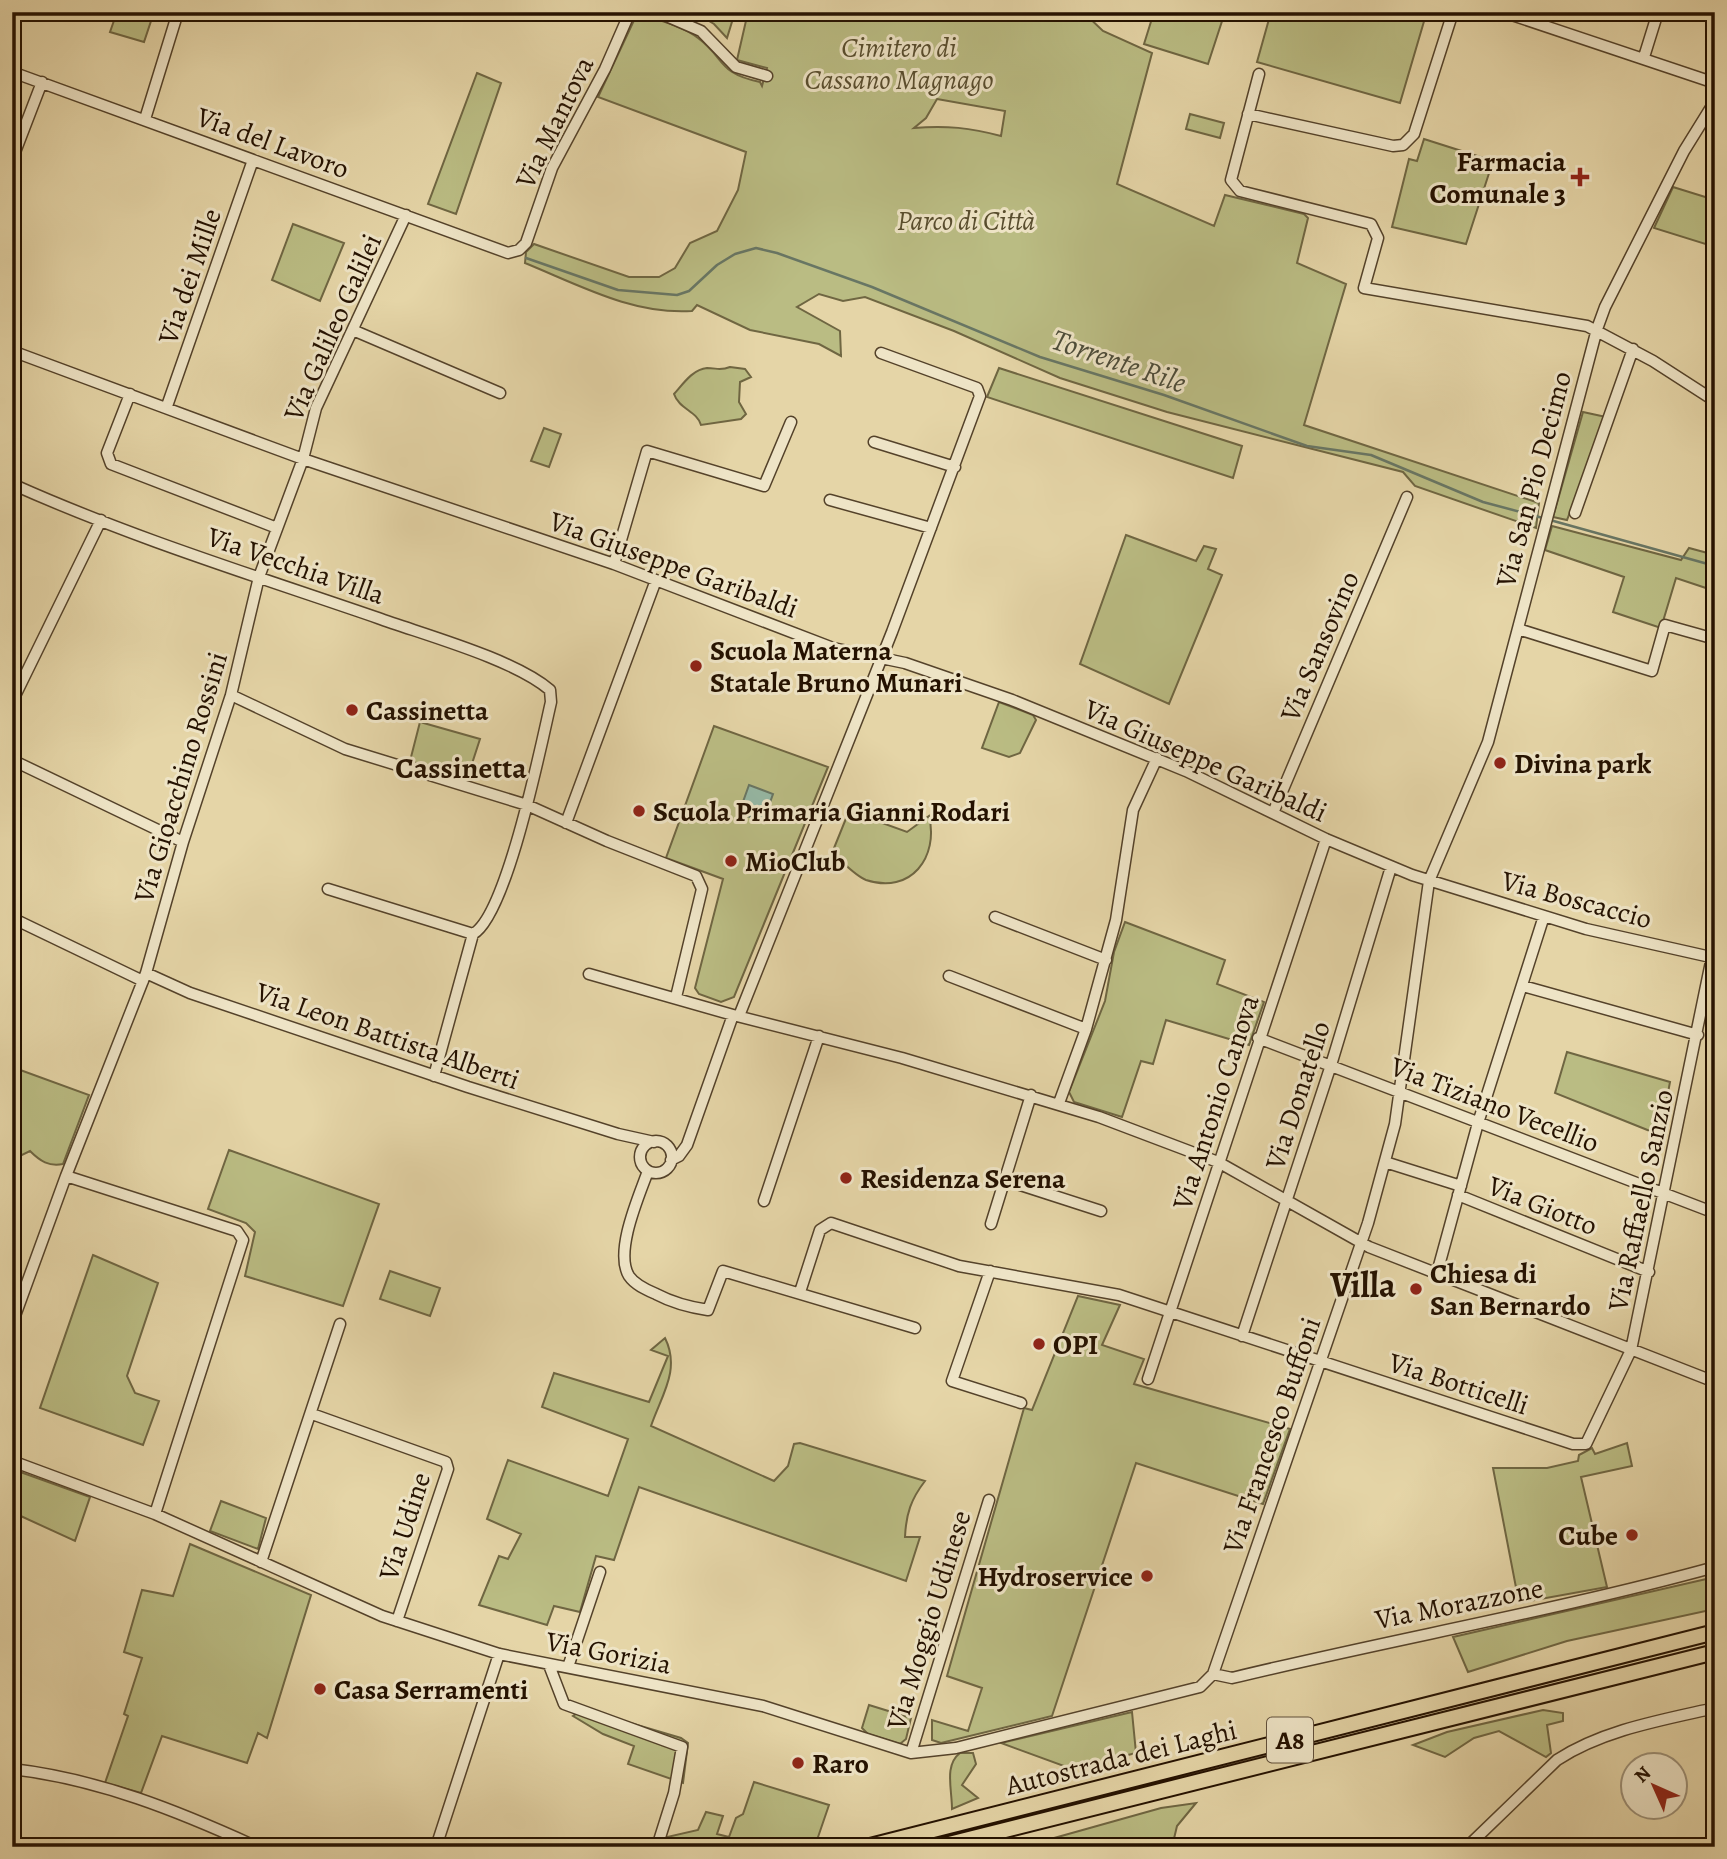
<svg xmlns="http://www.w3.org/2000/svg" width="1727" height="1859" viewBox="0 0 1727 1859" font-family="Alegreya,serif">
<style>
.green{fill:#babc83;stroke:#6f6642;stroke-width:2;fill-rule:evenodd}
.water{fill:#96b9a6;stroke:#687664;stroke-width:2}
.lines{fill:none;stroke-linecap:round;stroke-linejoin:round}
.stream{stroke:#687664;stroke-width:2.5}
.minor-casing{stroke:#54422a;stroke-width:13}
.highway-casing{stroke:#241100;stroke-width:18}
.minor{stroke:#eee4c6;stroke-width:10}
.highway{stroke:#e5d5a7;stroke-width:14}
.poi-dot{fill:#8f2418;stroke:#eee4c6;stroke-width:2.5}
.labels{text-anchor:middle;stroke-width:6;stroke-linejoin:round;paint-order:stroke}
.shield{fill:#eee4c6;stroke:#61503b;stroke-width:2}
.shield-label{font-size:26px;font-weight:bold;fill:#241100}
.park-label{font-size:28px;font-style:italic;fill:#584d2e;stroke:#eee4c6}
.street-label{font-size:28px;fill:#241100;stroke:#eee4c6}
.poi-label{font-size:28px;font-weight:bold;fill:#241100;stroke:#eee4c6;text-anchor:start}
.water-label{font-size:30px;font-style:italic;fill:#4c4c3a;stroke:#eee4c6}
.neighbourhood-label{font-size:30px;font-weight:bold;fill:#241100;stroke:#eee4c6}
.district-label{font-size:35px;font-weight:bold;fill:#241100;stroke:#eee4c6}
</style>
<rect width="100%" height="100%" fill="#e5d5a7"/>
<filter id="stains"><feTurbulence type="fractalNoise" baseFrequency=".00286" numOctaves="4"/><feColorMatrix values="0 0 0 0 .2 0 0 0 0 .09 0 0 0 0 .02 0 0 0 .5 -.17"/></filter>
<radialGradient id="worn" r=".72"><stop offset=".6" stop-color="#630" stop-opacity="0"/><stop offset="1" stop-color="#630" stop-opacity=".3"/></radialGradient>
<path class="green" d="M117,12H154L144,42L110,32Z
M694,12H735L727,38L714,24Z
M748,12H1083L1103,31L1152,53L1117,184L1214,226L1225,195L1304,214L1308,218L1297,263L1346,284L1304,425L1539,503L1536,528L1415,486L1403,472L1167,412L1060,378L954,331L865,297L843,301L819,294L797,307L840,331L841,356L819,344L750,330L697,305L692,311C633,315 579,285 525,263L526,252L534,244L629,277H659L675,268L690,243L717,231L738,190L746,152L598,97L636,16L641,14C660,21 683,26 698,38C726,59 717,73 760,82L762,86L767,68L737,60ZM937,99L1005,111L1001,136C971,128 946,125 914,128L926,118Z
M1154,12H1225L1208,64L1144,44Z
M1271,12H1403L1425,18L1400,103L1257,62Z
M477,73L501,83L456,214L428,204Z
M1190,114L1224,123L1220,138L1186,129Z
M1424,139L1493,161L1466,244L1392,227L1409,159L1417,161Z
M1673,187L1715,200V247L1654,228Z
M293,224L344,243L320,301L272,280Z
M730,367L745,369L751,377L740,382L739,402L746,414L741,419L701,425C697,411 679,409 674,394C683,384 693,369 707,368C717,368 720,371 730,367Z
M999,368L1242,446L1233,478L987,397Z
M1583,412L1606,417L1567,520L1553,517Z
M544,428L561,434L549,467L531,461Z
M1552,526L1681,560L1689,548L1715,555V591L1676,578L1661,628L1613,612L1624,577L1545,550Z
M1126,535L1196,561L1204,546L1216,549L1208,569L1222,575L1169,704L1080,664Z
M999,702L1033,715L1036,720L1020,753L1009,757L982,748Z
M420,722L480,739L467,779L410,761Z
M714,726L828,767L734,997L721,1002L699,994L695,988L723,879L666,858Z
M849,811L907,832L929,816C939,857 911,895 866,880C855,876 842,861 832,853Z
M1125,922L1225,960L1217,984L1264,1002L1249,1045L1166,1020L1153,1064L1141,1061L1122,1117L1074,1102L1069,1092L1105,1001L1114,952Z
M1567,1052L1670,1082L1660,1135L1555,1093Z
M12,1067L89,1095L63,1164C49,1167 40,1161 30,1151L22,1155L12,1152Z
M229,1150L379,1204L343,1306L245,1276L255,1232L246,1223L208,1209Z
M93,1255L158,1283L127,1376L135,1393L159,1401L143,1445L40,1408Z
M390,1271L440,1288L430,1316L380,1299Z
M1078,1296L1120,1305L1102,1345L1144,1359L1134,1384L1290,1429L1263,1504L1136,1463L1052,1716L941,1743L932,1740V1720L968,1731L982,1688L947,1676L1024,1408L1032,1410Z
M665,1338C681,1370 661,1396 651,1426L774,1481L788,1466L794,1444L800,1443L925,1481C911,1499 906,1514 905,1537H920L906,1581L639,1487L614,1560L596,1556L580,1612L554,1606L547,1625L479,1605L499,1556L508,1559L521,1534L487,1519L508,1460L608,1496L628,1439L542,1407L554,1373L649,1402L668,1356L651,1350Z
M1627,1443L1632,1466L1581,1477L1607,1587L1519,1603L1493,1468H1547L1578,1461L1579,1455L1592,1448L1595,1454Z
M12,1469L90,1497L75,1541L12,1512Z
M221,1501L266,1518L258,1549L210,1531Z
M190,1544L311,1595L267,1738L258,1733L247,1763L162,1736L141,1793L105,1783L128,1716L124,1714L142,1658L124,1652L142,1590L173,1596Z
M1715,1577V1609L1567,1641L1468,1672L1453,1637Z
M869,1705L911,1718L906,1739L900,1744L868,1734L862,1728Z
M583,1709L681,1738L688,1743L683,1783L628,1764L634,1746L603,1734L573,1716Z
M1543,1710L1563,1713V1721L1547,1725L1551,1753L1546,1757L1499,1731L1474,1738L1445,1757L1413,1745L1447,1732Z
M1132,1712L1136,1753L1072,1769L1001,1743Z
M960,1753H973L976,1764L962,1785L978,1798L952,1809C952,1789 944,1765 960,1753Z
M754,1782L829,1805L817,1840L787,1847H664L667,1837L698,1830L706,1812L723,1816L717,1834L729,1837L736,1818L743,1814Z
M1196,1803L1177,1826L1172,1847H1022L1161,1808Z"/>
<path class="water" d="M749,785L773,794L763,822L739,813Z"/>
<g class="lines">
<path class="stream" d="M526,258L618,290L677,295L689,291L717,265L735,254L756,248L777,253L872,287L1040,357L1164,395L1307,446L1371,455L1483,502L1543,518
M1550,520L1715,566"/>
<defs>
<path id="minor" d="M657,12L701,31L736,67L767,76
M1503,12L1715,83
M1644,57L1658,12
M12,72L508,253L519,250L526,243L552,168L605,69L630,12
M1259,74L1231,180L1240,191L1371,224L1378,238L1364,288L1587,326L1653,361L1715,401
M1248,114L1393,146L1403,145L1414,134L1453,12
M145,119L178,12
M12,160L42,82
M355,331L500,393
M12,351L303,459L614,564L833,648L905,663L1012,700L1186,771L1326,839L1412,875L1586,929L1715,958
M130,394L107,453L111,464L277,528
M167,406L253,160
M874,442L955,467
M12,484C130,537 256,576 378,618C425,635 514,659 550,690L551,702C541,745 507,915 473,934L434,1076
M830,500L931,528
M1575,513L1633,349
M614,564L647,451L764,486L791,422
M1518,629L1652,671L1665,625L1715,639
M231,695L345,749L527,805L607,841L696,876L702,889L676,997
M12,702L101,520
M12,760L183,842
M1273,813L1407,497
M566,823L656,580
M328,889L473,934
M995,917L1106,960
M12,918L143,981
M146,973L190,993L468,1087L618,1134L654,1142
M589,974L733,1015L902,1058L1099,1117L1218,1162L1369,1247L1715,1382
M949,976L1086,1029
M1523,986L1698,1035
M739,1016L892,632L980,396L977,388L881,353
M1258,1038L1715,1213
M1059,1103L1086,1029L1116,920L1133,810L1157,758
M640 1157a16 16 0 1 1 32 0a16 16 0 1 1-32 0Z
M671,1160L679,1156L687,1145L733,1015
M1385,1162L1461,1186
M648,1171C639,1196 614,1252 629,1276C635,1285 647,1290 656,1294C673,1303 688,1307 708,1310L723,1271L915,1328
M66,1176L237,1231L243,1240L155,1514
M1005,1180L1101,1211
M1458,1195L1649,1272
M764,1201L819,1036
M991,1224L1031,1095
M990,1271L952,1381L1021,1403
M1437,1273L1478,1123L1544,916
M800,1292L820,1230L831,1223L959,1266L1119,1295L1573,1444H1586L1631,1350L1712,957
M12,1324L66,1176L146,973L183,842L231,695L259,577L303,459L316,408L406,215
M1242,1336L1331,1065L1391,867
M1148,1379L1326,839
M312,1414L446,1462L448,1469L397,1621
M12,1461L155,1514L382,1616L499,1654L763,1706L911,1753L956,1748L1200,1687L1213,1674L1368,1223L1395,1124L1429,881L1488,742L1597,329L1605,307L1684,151L1715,101
M261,1562L340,1324
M549,1665L564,1704L682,1747L674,1793L657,1847
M568,1667L600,1572
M1213,1674L1232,1678C1392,1639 1555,1611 1715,1567
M911,1753L989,1500
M12,1769C99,1779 178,1811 257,1847
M436,1847L499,1654
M1467,1847L1557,1760C1603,1730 1662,1720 1715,1708"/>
<path id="highway" d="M866,1847L1715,1632
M937,1847L1715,1652"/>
</defs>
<use href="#minor" class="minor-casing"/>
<use href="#highway" class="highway-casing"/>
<use href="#minor" class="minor"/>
<use href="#highway" class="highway"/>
</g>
<g class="poi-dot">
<path d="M1576.5 166.5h7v7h7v7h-7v7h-7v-7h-7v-7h7z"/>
<circle cx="696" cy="666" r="7"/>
<circle cx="352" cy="710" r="7"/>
<circle cx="1500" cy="763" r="7"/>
<circle cx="639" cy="811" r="7"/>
<circle cx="731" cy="861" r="7"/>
<circle cx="846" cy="1178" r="7"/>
<circle cx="1416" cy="1289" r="7"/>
<circle cx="1039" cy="1344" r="7"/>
<circle cx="1632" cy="1535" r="7"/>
<circle cx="1147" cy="1576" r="7"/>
<circle cx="320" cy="1689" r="7"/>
<circle cx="798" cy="1763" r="7"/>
</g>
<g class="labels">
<rect class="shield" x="1267" y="1717.5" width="46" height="45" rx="5"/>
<g class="shield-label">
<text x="1290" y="1749">A8</text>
</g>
<g class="park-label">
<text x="899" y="57">Cimitero di<tspan x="899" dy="32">Cassano Magnago</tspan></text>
<text x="966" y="230">Parco di Città</text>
</g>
<g class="street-label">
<text transform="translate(554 122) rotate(-64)" y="10">Via Mantova</text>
<text transform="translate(273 142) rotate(20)" y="10">Via del Lavoro</text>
<text transform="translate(189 276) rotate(-71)" y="10">Via dei Mille</text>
<text transform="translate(332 327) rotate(-66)" y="10">Via Galileo Galilei</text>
<text transform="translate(1533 479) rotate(-75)" y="10">Via San Pio Decimo</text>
<text transform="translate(674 564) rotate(20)" y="10">Via Giuseppe Garibaldi</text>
<text transform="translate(296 565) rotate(19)" y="10">Via Vecchia Villa</text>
<text transform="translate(1319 646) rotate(-67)" y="10">Via Sansovino</text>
<text transform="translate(1206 760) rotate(24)" y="10">Via Giuseppe Garibaldi</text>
<text transform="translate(180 777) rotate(-73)" y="10">Via Gioacchino Rossini</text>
<text transform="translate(1577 899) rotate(15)" y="10">Via Boscaccio</text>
<text transform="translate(388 1035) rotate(19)" y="10">Via Leon Battista Alberti</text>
<text transform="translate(1297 1095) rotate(-72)" y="10">Via Donatello</text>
<text transform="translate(1215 1102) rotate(-72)" y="10">Via Antonio Canova</text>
<text transform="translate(1495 1104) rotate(21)" y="10">Via Tiziano Vecellio</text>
<text transform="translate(1640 1200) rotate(-78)" y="10">Via Raffaello Sanzio</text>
<text transform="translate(1543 1205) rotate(22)" y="10">Via Giotto</text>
<text transform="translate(1459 1383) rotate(18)" y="10">Via Botticelli</text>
<text transform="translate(1271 1435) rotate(-71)" y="10">Via Francesco Buffoni</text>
<text transform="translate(404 1526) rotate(-72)" y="10">Via Udine</text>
<text transform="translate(1459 1603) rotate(-11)" y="10">Via Morazzone</text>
<text transform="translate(928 1620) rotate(-73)" y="10">Via Moggio Udinese</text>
<text transform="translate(609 1652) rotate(11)" y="10">Via Gorizia</text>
<text transform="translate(1121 1757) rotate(-14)" y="10">Autostrada dei Laghi</text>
</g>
<g class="poi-label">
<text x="1566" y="171" text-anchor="end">Farmacia<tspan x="1566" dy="32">Comunale 3</tspan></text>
<text x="710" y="660">Scuola Materna<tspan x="710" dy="32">Statale Bruno Munari</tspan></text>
<text x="366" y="720">Cassinetta</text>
<text x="1514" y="773">Divina park</text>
<text x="653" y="821">Scuola Primaria Gianni Rodari</text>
<text x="745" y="871">MioClub</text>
<text x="860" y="1188">Residenza Serena</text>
<text x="1430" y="1283">Chiesa di<tspan x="1430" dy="32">San Bernardo</tspan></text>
<text x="1053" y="1354">OPI</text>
<text x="1618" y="1545" text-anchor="end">Cube</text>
<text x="1133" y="1586" text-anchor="end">Hydroservice</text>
<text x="334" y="1699">Casa Serramenti</text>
<text x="812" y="1773">Raro</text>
</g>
<g class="water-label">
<text transform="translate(1119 361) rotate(19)" y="10">Torrente Rile</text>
</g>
<g class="neighbourhood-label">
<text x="461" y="778">Cassinetta</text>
</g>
<g class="district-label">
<text x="1363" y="1297">Villa</text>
</g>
</g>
<rect width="1727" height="1859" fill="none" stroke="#e5d5a7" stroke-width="42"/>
<rect x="14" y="14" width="1699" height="1831" fill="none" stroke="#241100" stroke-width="3.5"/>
<rect x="21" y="21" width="1685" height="1817" fill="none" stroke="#241100" stroke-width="2"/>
<g transform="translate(1654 1786) rotate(315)"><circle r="33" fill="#eee4c6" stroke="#9d9077" stroke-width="2"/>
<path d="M0-5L12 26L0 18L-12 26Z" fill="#8f2418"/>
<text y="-10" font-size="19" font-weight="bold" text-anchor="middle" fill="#241100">N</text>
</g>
<rect width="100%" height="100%" filter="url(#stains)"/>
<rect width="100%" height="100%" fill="url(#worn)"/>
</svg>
